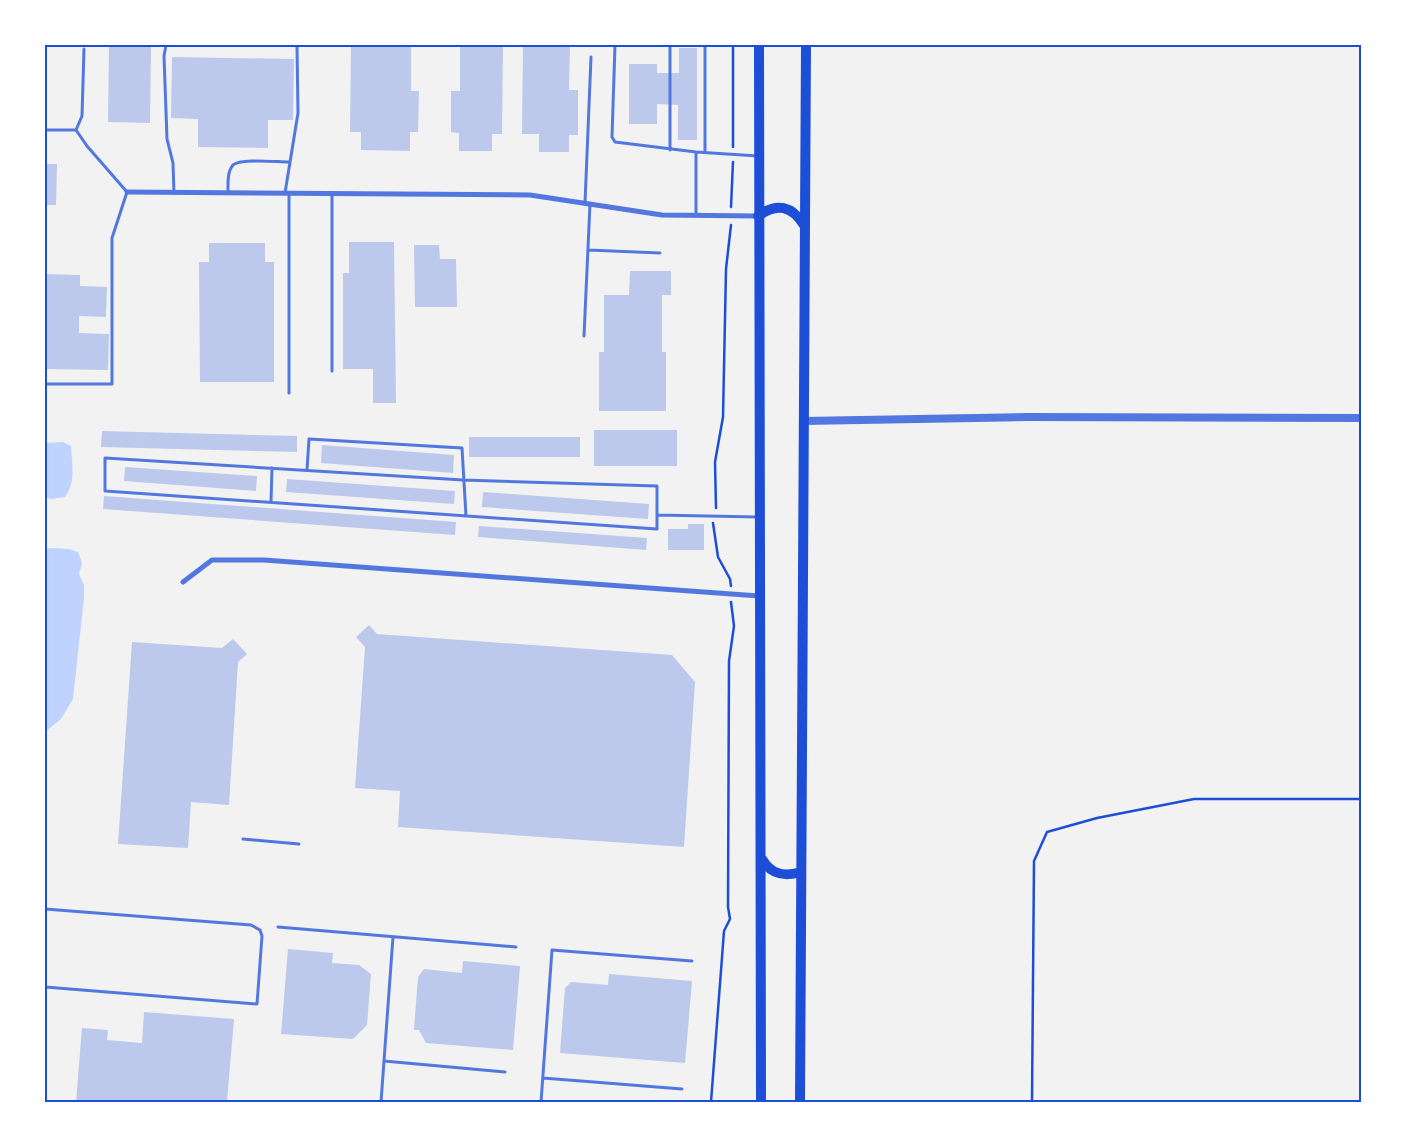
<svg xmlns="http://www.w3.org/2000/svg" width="1406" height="1147" viewBox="0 0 1406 1147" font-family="'Fira Sans',sans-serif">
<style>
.water{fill:#bfd3fe}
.building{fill:#bdc9ec}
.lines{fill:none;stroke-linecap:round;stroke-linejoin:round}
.path{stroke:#1d4ed8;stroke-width:2.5}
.service{stroke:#5277de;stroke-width:3}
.minor{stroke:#5277de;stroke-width:5}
.tertiary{stroke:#5277de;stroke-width:8}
.primary{stroke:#1d4ed8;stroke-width:10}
.neatline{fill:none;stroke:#1d4ed8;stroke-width:2}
</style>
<rect width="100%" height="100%" fill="#f2f2f2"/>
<path class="water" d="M63,442L71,446C72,464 76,482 65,497L51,499L45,497V443Z
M49,548L69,549L78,552L82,563L79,574L84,585V598L73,699L61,719L45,732V550Z"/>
<path class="building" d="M109,45H151L150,123L108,122Z
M460,45H503L502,134H492V151H459V133L451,132V91H460Z
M523,45H570L569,90H578V135H569V152H539V134H522Z
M351,46H411V91H419L418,132H410V151L361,150V132H350Z
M679,48H697V140H678V105L657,104V124H629V64H657V73H679Z
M172,57L294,59L293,120H268V148L198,147V119L171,118Z
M45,164H57L56,205H45Z
M349,242H394L396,403H373V369H343V273H349Z
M209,243H265V262H274V382H200L199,262H209Z
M414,245H439L440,259H456L457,307H415Z
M630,271H671V295H662V352H666V411H599V352H604V295H629Z
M45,274L80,275V286L107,287L106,317L79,316V333L109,334L108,370L45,369Z
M594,430H677V466H594Z
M102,431L297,436V452L101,447Z
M469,437H580V457H469Z
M322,445L454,455L453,473L321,463Z
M125,467L257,476L256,491L124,481Z
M287,479L455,491L454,504L286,492Z
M483,492L649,504L648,519L482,507Z
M104,496L456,522L455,535L103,509Z
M688,524H704V550H668V529H688Z
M479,526L647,538L646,550L478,537Z
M369,625L377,634L672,655L695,682L684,847L398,827L400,791L355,788L365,647L356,637Z
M233,639L247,654L238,662L229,805L191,802L188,848L118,844L132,642L222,648Z
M288,949L333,953L332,963L359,965L371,974L367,1025L353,1039L281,1034Z
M463,961L520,966L513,1050L426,1043L419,1030H414L418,977L424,969L462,973Z
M609,974L692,981L685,1063L560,1053L565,988L571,982L608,985Z
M144,1012L234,1019L227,1102H76L82,1028L108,1030L107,1040L142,1043Z"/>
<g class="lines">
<path class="path" d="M733,147V45
M731,207L733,162
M716,508L715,462L723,417L726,269L731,225
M713,523L718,557L730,579L731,586
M711,1102L724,931L730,919L728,907L729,661L734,626L731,602
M1032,1102L1034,861L1047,832L1097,818L1194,799H1361"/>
<path class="service" d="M166,45L164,56L167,139L173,163L174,193
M615,45L612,137L615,142L696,152L758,156
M45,130H76L87,146L127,192L112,238V384H45
M76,130L82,116L84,49
M670,150V45
M696,152V215
M705,152V45
M228,193C228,184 227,172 233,165C241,158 277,162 289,162
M285,193L298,113L297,45
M289,194V393
M585,203L591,57
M588,250L660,253
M584,336L590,204
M332,371V194
M307,470L309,439L462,448L466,516
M271,502L272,468
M657,515V529L105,491V458L463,480L657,486V515L758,517
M243,839L299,844
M45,909L251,925L260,930L262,936L257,1004L45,987
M278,927L516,947
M384,1061L505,1072
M543,1078L682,1089
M381,1102L393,937
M541,1102L552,950L692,961"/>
<path class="minor" d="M127,192L530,195L662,215L758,216
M183,582L212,560H264L759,596"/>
<path class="tertiary" d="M803,421L1027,417L1361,418"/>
<path class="primary" d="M759,45L761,1102
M758,216C777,202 792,206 804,225
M762,859C771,875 784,877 801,872
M800,1102L806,45"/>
</g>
<rect width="1406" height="1147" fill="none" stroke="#ffffff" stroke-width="92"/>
<rect x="46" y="46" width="1314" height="1055" class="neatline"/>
</svg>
